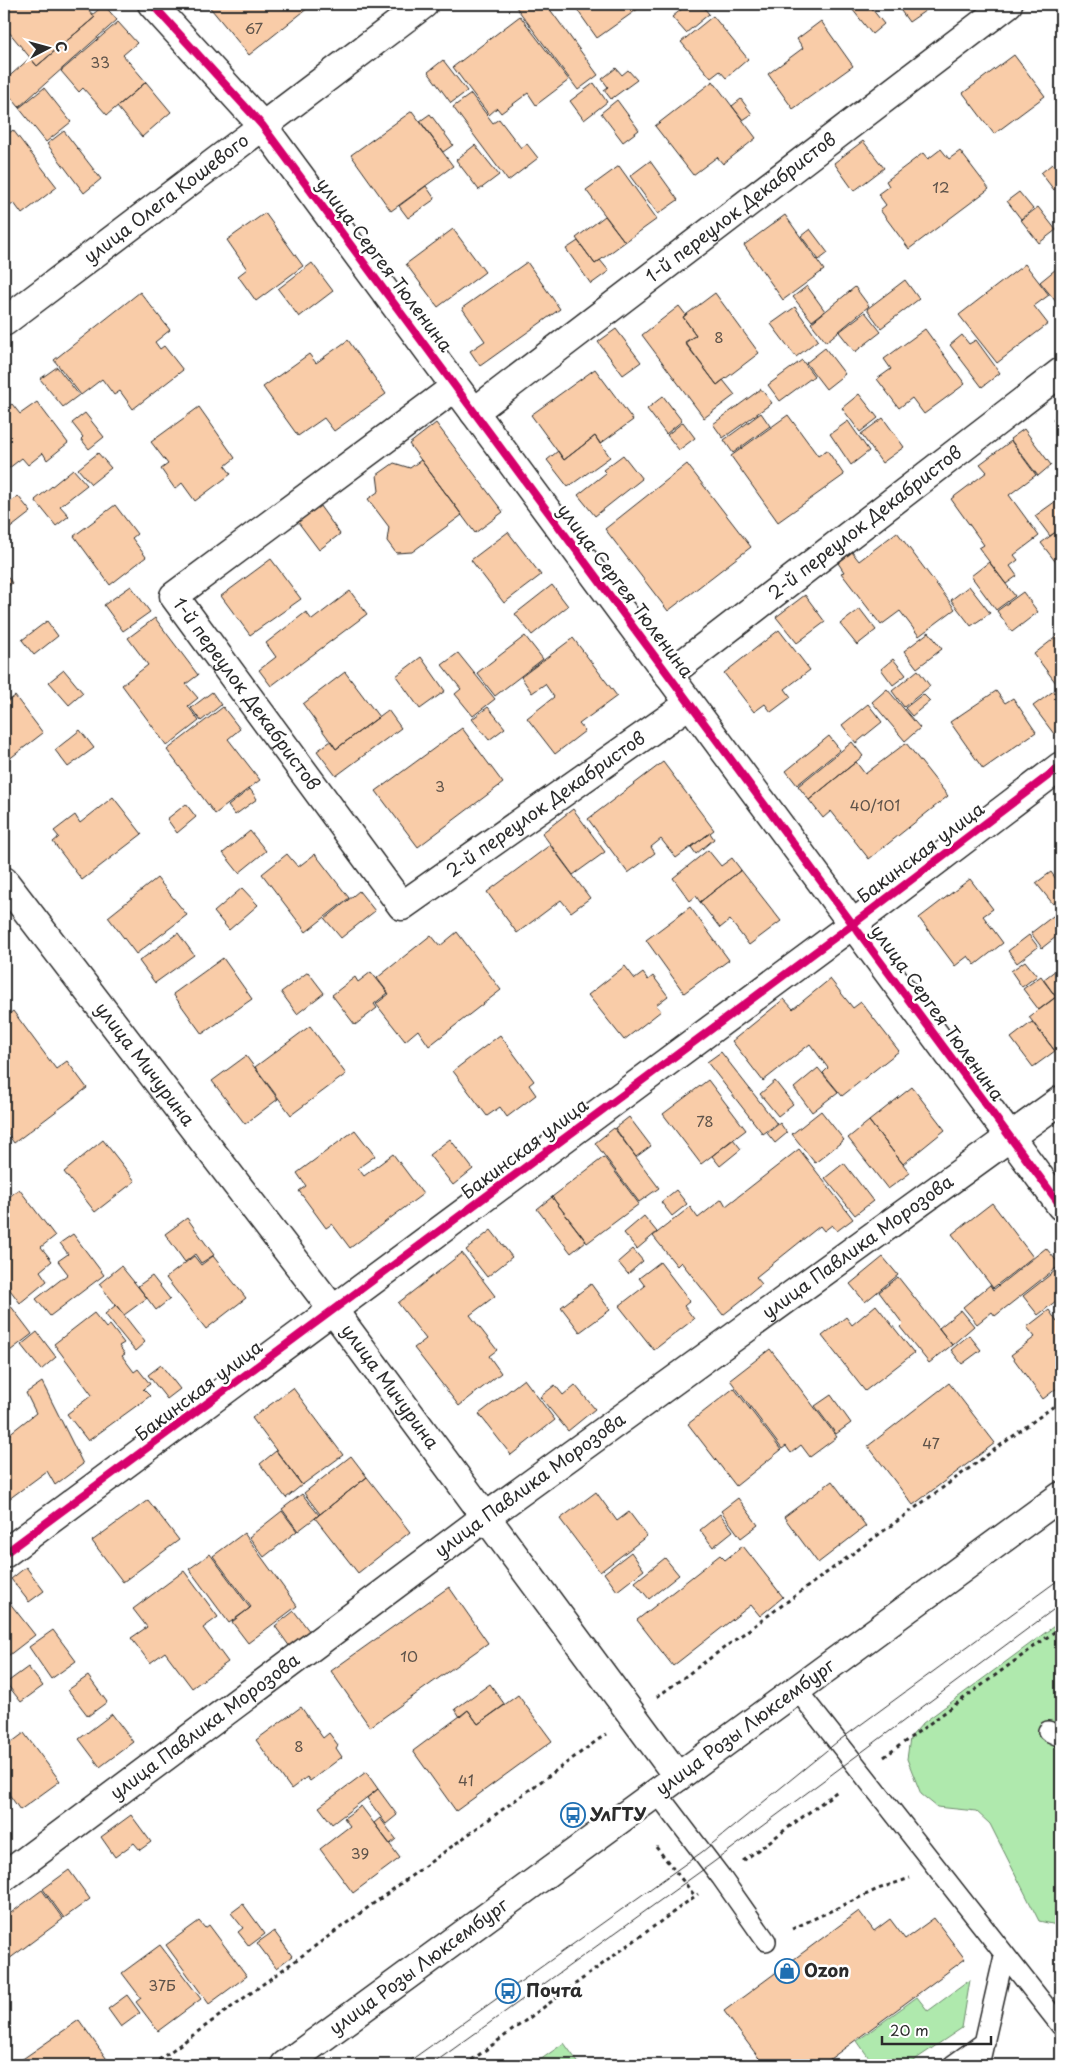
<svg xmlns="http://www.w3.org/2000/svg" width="1065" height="2069" viewBox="0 0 1065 2069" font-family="'Playpen Sans',sans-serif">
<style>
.green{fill:#afe9ad;stroke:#6d8a6c}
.building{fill:#f9cca8;stroke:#2b2b2b}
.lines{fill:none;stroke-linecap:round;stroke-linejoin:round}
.service-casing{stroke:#2b2b2b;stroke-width:22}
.minor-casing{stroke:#2b2b2b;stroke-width:31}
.secondary-casing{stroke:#2b2b2b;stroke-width:31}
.path{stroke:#2b2b2b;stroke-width:3;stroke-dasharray:4 4;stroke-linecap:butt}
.service{stroke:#fff;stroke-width:19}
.minor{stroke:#fff;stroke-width:28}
.secondary{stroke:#fff;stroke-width:28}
.tram{stroke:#2b2b2b;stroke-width:1}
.cycleway-casing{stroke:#fff;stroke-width:11}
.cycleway{stroke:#d6006c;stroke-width:8}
.labels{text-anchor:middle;stroke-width:5;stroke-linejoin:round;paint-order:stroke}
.number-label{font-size:15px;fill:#5e534a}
.street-label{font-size:18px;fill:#2b2b2b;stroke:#fff}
.poi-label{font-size:18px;font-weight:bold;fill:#2b2b2b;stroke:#fff;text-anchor:start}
</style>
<rect width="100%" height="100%" fill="#fff"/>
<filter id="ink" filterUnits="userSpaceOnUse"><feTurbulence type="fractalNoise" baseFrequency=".02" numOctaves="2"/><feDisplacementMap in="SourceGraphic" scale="10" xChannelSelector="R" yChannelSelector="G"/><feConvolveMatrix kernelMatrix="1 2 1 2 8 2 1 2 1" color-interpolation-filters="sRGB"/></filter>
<g filter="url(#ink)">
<path class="green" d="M1061,1621V1926L1039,1921L990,1824L976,1811L937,1807L921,1794L907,1759L910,1738L923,1723Z
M970,1980L962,2028L907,2065H874L857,2041L917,1997L928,2011Z
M564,2043L580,2065H533Z"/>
<path class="building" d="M4,4H83L95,17L37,66L4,26Z
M207,4H313L249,55Z
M519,4H546L598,75L578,90L516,7Z
M573,4H641L642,6L597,38Z
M688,4H701L709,14L686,33L672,17Z
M848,4H868L884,24L872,34Z
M896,4H935L909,22Z
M104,5L117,20L19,107L4,89V81L30,58L37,66L95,17L92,15Z
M1061,9V20L1056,13Z
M520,16L569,80L536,105L528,93L501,113L497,108L489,115L453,67Z
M713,16L748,59L726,78L720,71L711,78L681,42Z
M821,21L853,66L793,109L768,74L803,48L797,39Z
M118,22L137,43L123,55L146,82L107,115L83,88L79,92L61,71Z
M1014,55L1045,96L994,134L963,93Z
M443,60L467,91L451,103L428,72Z
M616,68L622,75L628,70L637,80L611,99L604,90L608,87L602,79Z
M713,81L756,138L723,164L717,157L693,175L655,126Z
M146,82L171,112L142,137L117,107Z
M594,83L607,102L584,120L570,101Z
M44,88L71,122L46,142L19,108Z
M471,94L493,123L499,119L521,148L527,144L538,158L508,181L453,107Z
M741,99L752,114L743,120L732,106Z
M617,100L639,130L623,142L601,113Z
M4,109L10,117L4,122Z
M412,111L453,166L391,211L351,155Z
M430,114L453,145L443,152L420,121Z
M13,130L57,187L22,214L14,203L5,210L4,208V137Z
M64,131L101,179L84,193L47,144Z
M863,141L884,168L854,191L834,163Z
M475,145L499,175L479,190L456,160Z
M941,149L949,159L960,151L989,189L909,249L880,210L886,205L878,194L889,186L886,181L923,153L928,159Z
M650,161L678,200L658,214L630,176Z
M1052,164L1061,175V184L1054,190L1041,173Z
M619,166L657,219L625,242L586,190Z
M426,186L435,199L408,218L399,206Z
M1019,192L1033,209L1021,219L1007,201Z
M1038,207L1056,230L1039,243L1021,220Z
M265,213L303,266L256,301L238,276L247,269L227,240Z
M785,215L824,270L783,300L744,245Z
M605,216L625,242L595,264L576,238Z
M453,229L485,272L438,307L406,264Z
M810,229L828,253L819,260L801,236Z
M578,241L595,264L600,260L609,271L591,284L566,249Z
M527,262L560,309L480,366L470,351L485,341L462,308Z
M312,263L333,291L299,317L278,289Z
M1025,264L1049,295L1034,306L1048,324L997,363L959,315Z
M1061,265V308L1040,282Z
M905,280L919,299L881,328L867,309Z
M807,286L825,311L812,321L793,297Z
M855,287L869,306L826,342L811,323Z
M140,292L170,330L155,342L160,349L164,346L183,370L133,409L120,391L114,395L102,379L81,395L54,360Z
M715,293L759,353L717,385L685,343L696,335L683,317Z
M679,306L686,315L683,317L696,335L685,342L717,385L723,380L735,395L704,418L642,335Z
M795,307L818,340L796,357L771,324Z
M865,312L881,332L855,352L839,332Z
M616,329L641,362L623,375L598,342Z
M925,329L965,384L924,414L912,398L899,408L877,379L891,369L884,359Z
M962,335L969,344L976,340L1000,373L982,387L950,345Z
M348,340L386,394L334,431L324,418L298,436L263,387L309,354L316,363Z
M825,348L845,374L826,389L806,363Z
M802,360L814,376L780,401L768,385Z
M57,367L79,395L63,407L40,379Z
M595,369L633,420L600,444L595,436L564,460L531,415Z
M761,389L772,403L723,438L713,424Z
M859,394L878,418L860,432L842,408Z
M663,396L682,421L666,434L647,409Z
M37,402L68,443L47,460L43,453L28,465L22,458L4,472V405L6,403L9,406L12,404L20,414Z
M199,407L235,458L225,466L231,474L195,501L182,483L175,489L161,469L168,464L151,442Z
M85,413L104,437L89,449L81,439L83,437L72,423Z
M761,413L770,426L733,453L724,440Z
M1061,413V430L1053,419Z
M788,415L818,456L827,450L844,475L778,522L731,456Z
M883,418L904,447L882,463L861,434Z
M848,421L869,451L851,465L830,434Z
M683,422L695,438L679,450L667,435Z
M436,423L503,512L475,533L409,444Z
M1024,429L1051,465L1038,476L1010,439Z
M595,436L610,457L568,487L547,460L558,451L564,460Z
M1011,441L1036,475L1009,495L1039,536L1014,555L1018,560L1010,566L1017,576L1006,584L979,548L984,545L951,499L987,472L980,464Z
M98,453L111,468L91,484L78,469Z
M623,455L642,479L595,516L578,495L606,473L603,470Z
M421,460L462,515L412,552L396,553L387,541L389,527L368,499L379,491L377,475L394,463L410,468Z
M687,464L751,547L668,611L605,529Z
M73,469L87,485L60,506L69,516L56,526L35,500Z
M18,496L31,512L4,533V507Z
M1056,501L1061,508V528L1050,536L1035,516Z
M317,502L340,534L319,550L295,518Z
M115,505L137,534L132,538L146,557L110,585L74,536Z
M1061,528V563L1058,565L1041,543Z
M508,532L541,575L504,603L471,560Z
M897,532L955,609L919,636L900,611L881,625L841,573L844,572L838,563L852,552L859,561Z
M271,559L301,599L250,635L221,596Z
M989,562L1015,596L996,610L971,576Z
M4,572L12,583L4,590Z
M552,585L568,606L532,635L515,614Z
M131,586L150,612L123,631L104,605Z
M969,586L990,613L971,626L951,600Z
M350,591L367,614L271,686L259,670L276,657L266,643L306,612L312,620Z
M1023,592L1038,612L1012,632L997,611Z
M805,595L825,622L797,643L776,617Z
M860,609L876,630L857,645L840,624Z
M155,618L198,675L186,684L198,698L188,706L199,721L167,746L122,685L148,665L128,638Z
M47,621L58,636L34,655L22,640Z
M779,630L810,670L785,689L791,697L771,712L765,704L754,712L724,673Z
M929,632L942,649L917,668L904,651Z
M1061,633V685L1059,687L1034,654Z
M525,636L543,659L495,696L477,673Z
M573,638L617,696L579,724L585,731L555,754L527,718L554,697L545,684L532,693L521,677Z
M458,653L495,699L473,716L455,694L461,689L442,665Z
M421,657L445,691L420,709L396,676Z
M893,659L906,675L893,685L881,669Z
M64,670L83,693L69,705L49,682Z
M918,670L930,686L904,707L892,691Z
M345,672L379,717L336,749L303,704Z
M887,689L920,728L905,741L872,702Z
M1055,690L1061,698V729L1054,734L1033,706Z
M996,691L1005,703L1013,698L1036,732L983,769L950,722Z
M212,692L221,705L201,721L191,708Z
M923,694L930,701L912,716L905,708Z
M15,696L43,733L4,763V704Z
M868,704L882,722L856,743L842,725Z
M223,707L240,729L228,739L260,780L215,814L167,750Z
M488,707L505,728L489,740L472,719Z
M388,710L401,728L336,776L317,751L331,741L336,749Z
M462,728L503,783L418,847L376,791Z
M80,730L94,748L68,767L55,750Z
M829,736L840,750L797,785L786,771Z
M852,742L863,756L809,800L798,786Z
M906,743L948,796L869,859L831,811L823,818L809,800L856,762L865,774Z
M663,762L714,830L676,858L661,839L651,847L655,853L628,873L588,819Z
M250,789L257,799L235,815L228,806Z
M113,797L142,834L82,880L53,842L59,837L54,831L75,815L80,823Z
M186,804L196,817L177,833L167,819Z
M573,809L605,852L573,875L542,833Z
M250,831L266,851L239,873L223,853Z
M710,833L714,839L696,854L691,847Z
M550,845L590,898L571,912L561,900L517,933L487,892Z
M708,850L721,866L732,858L741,870L700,902L696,896L690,901L673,878Z
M287,854L298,867L315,854L349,898L306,932L262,874Z
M741,870L781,921L749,945L730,920L720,928L700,902Z
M1051,872L1061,886V898L1053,904L1036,883Z
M157,878L187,915L136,954L108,917Z
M970,879L993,909L983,916L1003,943L975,965L968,956L955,966L919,918Z
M242,888L258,905L229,930L214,912Z
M359,891L375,911L341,938L325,919Z
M690,907L729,960L684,993L646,940Z
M1057,913L1061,919V933L1042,948L1031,933Z
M457,932L501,990L429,1046L418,1030L405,1041L376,1004L389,994L377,978L431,935L440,946Z
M178,933L194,955L155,983L139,961Z
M1029,935L1038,947L1017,963L1008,951Z
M223,958L252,999L202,1034L173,994Z
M1025,961L1037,976L1022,987L1011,971Z
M625,966L635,979L643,973L648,980L653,976L668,996L656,1005L661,1011L624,1040L588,995Z
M1061,966V993L1056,997L1043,980Z
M308,972L324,993L297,1014L281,992Z
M371,972L388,993L374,1004L377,1008L355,1025L332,995L355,977L358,982Z
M1041,976L1056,997L1039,1010L1023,989Z
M830,979L853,1008L861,1002L899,1051L842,1096L823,1073L828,1068L810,1044L763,1081L732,1041L784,999L793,1009Z
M1061,993V1046L1055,1051L1029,1017Z
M13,1011L56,1069L67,1061L87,1088L14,1143L4,1129V1018Z
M1032,1022L1055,1051L1033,1067L1011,1038Z
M310,1026L346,1074L291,1115L255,1067Z
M500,1035L534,1081L529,1085L536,1095L507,1117L500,1107L487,1116L453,1071Z
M721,1052L777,1124L763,1134L707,1062Z
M246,1056L278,1099L245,1124L212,1081Z
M818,1068L838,1092L812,1112L794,1088Z
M708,1080L746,1130L701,1164L663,1114Z
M775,1081L793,1104L778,1116L760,1094Z
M912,1087L945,1130L903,1164L869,1121Z
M821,1111L844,1140L815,1163L792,1134Z
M629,1117L651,1146L636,1157L615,1128Z
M869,1121L910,1173L888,1189L848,1138Z
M780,1123L787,1133L775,1143L767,1133Z
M614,1128L659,1188L639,1202L595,1143Z
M355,1130L375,1156L358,1168L364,1176L393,1154L423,1194L350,1248L332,1224L326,1228L299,1191L306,1186L297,1173Z
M450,1139L473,1169L453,1185L429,1155Z
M733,1139L741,1149L720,1166L712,1156Z
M103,1140L135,1181L95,1212L64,1172Z
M799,1149L853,1219L837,1231L832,1225L824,1231L820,1226L756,1277L762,1284L723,1315L681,1262L677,1266L653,1236L690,1207L698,1218L722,1199L726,1206Z
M604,1157L639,1204L587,1243L552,1197Z
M844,1163L873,1201L855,1215L825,1178Z
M19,1189L55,1236L41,1247L52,1261L40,1271L47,1281L20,1303L4,1282V1201Z
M676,1190L687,1204L672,1216L661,1202Z
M552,1197L586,1241L571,1253L537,1209Z
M992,1203L1033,1257L993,1288L952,1234Z
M644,1216L657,1232L637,1249L624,1233Z
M187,1218L214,1255L201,1263L195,1254L185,1262L165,1234Z
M491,1230L512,1257L487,1277L466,1250Z
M73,1234L104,1275L50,1316L36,1299L68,1274L58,1261L68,1254L60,1243Z
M1046,1248L1060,1265L995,1316L992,1312L977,1324L963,1307L990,1285L993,1290Z
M633,1249L643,1261L628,1274L618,1262Z
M462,1253L495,1296L470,1315L497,1350L489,1356L501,1373L459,1406L414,1348L426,1339L398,1303Z
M194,1256L201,1265L213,1256L246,1298L206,1329L166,1278Z
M883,1257L898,1275L865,1302L850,1284Z
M660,1262L690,1301L684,1306L694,1319L654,1350L619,1306L645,1286L639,1278Z
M121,1266L147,1298L124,1315L99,1284Z
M1060,1267L1061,1297L1038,1315L1023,1296Z
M152,1276L170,1299L156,1310L138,1286Z
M898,1277L952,1345L929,1363L900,1327L903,1324L879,1292Z
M591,1284L610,1310L580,1332L561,1307Z
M10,1305L32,1334L6,1354L4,1351V1310Z
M116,1305L145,1342L135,1351L105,1314Z
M876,1305L914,1353L865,1391L822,1336L846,1317L852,1325Z
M961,1310L974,1326L952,1345L939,1328Z
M1049,1310L1057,1322L1061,1319V1385L1043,1399L1011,1355L1035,1337L1027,1327Z
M94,1313L106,1328L110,1325L124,1343L119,1346L125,1354L122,1356L134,1372L138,1369L150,1384L143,1389L150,1396L88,1441L67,1414L92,1395L54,1344Z
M37,1332L56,1357L41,1370L21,1345Z
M969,1335L981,1350L962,1364L951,1350Z
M770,1349L837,1437L810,1457L801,1445L791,1453L786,1446L782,1449L730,1380Z
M161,1365L180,1389L167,1399L148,1375Z
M524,1379L555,1420L511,1455L479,1414Z
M42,1382L83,1464L55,1485L47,1471L9,1499L4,1491V1438L36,1413L26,1393Z
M949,1383L995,1443L913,1505L868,1446Z
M555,1385L563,1395L575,1385L595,1409L568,1431L540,1397Z
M293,1388L343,1455L302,1485L252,1418Z
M734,1388L781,1450L736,1486L688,1424Z
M831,1395L851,1423L836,1434L815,1406Z
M276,1451L302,1485L286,1498L260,1464Z
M351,1456L367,1477L320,1514L304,1493Z
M367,1477L410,1532L358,1573L315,1518Z
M832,1481L866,1526L818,1563L784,1517Z
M596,1492L617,1521L629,1512L647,1536L600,1572L560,1519Z
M302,1494L319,1515L298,1531L282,1509Z
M738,1498L758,1525L741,1538L721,1511Z
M148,1500L179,1540L123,1582L92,1541Z
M282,1511L297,1531L264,1557L249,1537Z
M720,1514L733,1531L713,1547L700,1530Z
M244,1533L297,1606L248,1643L232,1622L251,1607L213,1556Z
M743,1546L783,1597L760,1616L751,1605L673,1666L637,1620L720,1555L725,1560Z
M631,1552L644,1570L617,1591L604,1573Z
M210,1554L250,1608L229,1623L189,1569Z
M665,1558L679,1575L649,1599L635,1582Z
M26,1567L44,1591L29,1602L11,1579Z
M184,1571L218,1617L203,1628L228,1662L192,1688L165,1652L150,1663L131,1638L147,1627L133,1609Z
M449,1587L488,1643L370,1727L331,1671Z
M5,1597L35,1635L4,1659V1599Z
M294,1611L310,1632L290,1647L275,1626Z
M53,1630L76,1661L51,1679L29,1647Z
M28,1667L43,1686L21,1702L6,1683Z
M88,1676L107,1702L88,1716L68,1690Z
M490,1684L505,1705L478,1724L468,1710L460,1717L455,1709Z
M518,1695L552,1741L456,1811L413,1751L468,1710L478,1724Z
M301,1707L323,1738L329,1733L338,1745L336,1748L342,1757L310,1781L307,1777L291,1789L256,1740Z
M112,1714L133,1742L100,1767L79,1739Z
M24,1733L60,1781L20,1810L4,1787V1748Z
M366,1772L378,1789L332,1824L319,1807Z
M378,1789L397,1815L386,1824L367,1798Z
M361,1806L400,1858L353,1893L320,1849L350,1826L344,1818Z
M131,1815L151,1842L140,1850L134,1843L115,1857L101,1837Z
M380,1818L396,1839L390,1844L374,1823Z
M69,1870L90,1899L64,1918L43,1889Z
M42,1890L63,1919L5,1962L4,1960V1918Z
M243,1904L265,1934L249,1946L238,1932L243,1928L231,1913Z
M859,1911L874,1931L890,1919L905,1939L934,1918L965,1959L822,2065H764L724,2011Z
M199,1921L205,1928L209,1925L247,1976L209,2004L166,1945Z
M274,1931L292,1956L276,1968L257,1943Z
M160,1945L201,1999L158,2031L136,2002L141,1998L122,1973Z
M127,1995L140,2013L121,2027L108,2009Z
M79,2020L111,2065H14Z"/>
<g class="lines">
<defs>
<path id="service" d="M797,1690L1061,2026
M1048,1731L1061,1737
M657,1793L721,1877L766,1941
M953,2065L985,2042
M979,2065L1004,1956"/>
<g id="minor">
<path d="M152,4L262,125L1061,1206"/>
<path id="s1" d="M4,322L424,4"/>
<path id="s2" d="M455,387L174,596L402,906L689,704"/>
<path id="s3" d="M474,412L1008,4"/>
<path id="s4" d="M668,675L1061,372"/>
<path id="s5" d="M4,881L333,1310L678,1777"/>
<path d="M4,1554L853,924L1061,766"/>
<path id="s6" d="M4,1877L487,1516L1061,1100"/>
</g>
<g id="secondary">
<path id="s7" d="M285,2065L1061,1496"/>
</g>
</defs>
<use href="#service" class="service-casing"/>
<use href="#minor" class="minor-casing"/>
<use href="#secondary" class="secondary-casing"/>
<path class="path" d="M657,1697L1061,1401
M884,1757L1061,1627
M656,1847L695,1896
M743,1861L839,1790
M792,1929L878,1889L910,1878
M152,2065L606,1734
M465,2065L698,1894"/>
<use href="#service" class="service"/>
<use href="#minor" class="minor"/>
<use href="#secondary" class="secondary"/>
<path class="tram" d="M404,2065L702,1852L837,1742L1061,1578
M431,2065L711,1864L1061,1604"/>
<defs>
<path id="cycleway" d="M152,4L262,125L1061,1206
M4,1554L853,924L1061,766"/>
</defs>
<use href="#cycleway" class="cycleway-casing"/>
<use href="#cycleway" class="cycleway"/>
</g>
</g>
<defs>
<symbol id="bus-ring" viewBox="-11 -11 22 22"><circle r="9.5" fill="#fff" stroke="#1f6fb2" stroke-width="1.5"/><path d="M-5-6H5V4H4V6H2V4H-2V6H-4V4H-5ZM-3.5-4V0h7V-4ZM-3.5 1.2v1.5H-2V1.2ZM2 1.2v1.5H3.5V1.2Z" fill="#1f6fb2"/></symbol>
<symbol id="shop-ring" viewBox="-11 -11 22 22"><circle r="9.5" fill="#fff" stroke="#1f6fb2" stroke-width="1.5"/><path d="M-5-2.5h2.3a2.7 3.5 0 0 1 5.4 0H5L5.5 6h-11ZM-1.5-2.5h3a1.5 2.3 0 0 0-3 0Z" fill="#1f6fb2"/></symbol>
</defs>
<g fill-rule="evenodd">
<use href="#bus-ring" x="559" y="1801" width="28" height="28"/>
<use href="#shop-ring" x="773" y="1957" width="28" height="28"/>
<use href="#bus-ring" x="494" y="1977" width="28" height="28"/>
</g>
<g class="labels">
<g class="number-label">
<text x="254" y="34">67</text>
<text x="100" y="68">33</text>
<text x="941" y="193">12</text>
<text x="719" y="343">8</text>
<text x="440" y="792">3</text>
<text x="875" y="811">40/101</text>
<text x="705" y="1127">78</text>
<text x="931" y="1449">47</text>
<text x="409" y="1662">10</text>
<text x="299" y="1752">8</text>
<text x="466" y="1786">41</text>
<text x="360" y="1859">39</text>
<text x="162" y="1991">37Б</text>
</g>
<g class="street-label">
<text dy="6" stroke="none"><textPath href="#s1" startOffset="204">улица Олега Кошевого</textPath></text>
<text dy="6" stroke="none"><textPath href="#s3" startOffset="336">1-й переулок Декабристов</textPath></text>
<text transform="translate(384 265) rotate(53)" y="6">улица Сергея Тюленина</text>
<text dy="6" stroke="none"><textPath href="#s4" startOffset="249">2-й переулок Декабристов</textPath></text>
<text transform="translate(625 591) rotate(53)" y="6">улица Сергея Тюленина</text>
<text dy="6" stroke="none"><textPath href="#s2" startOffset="472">1-й переулок Декабристов</textPath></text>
<text dy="6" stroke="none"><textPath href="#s2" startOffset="911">2-й переулок Декабристов</textPath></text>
<text transform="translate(921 853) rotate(-37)" y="6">Бакинская улица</text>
<text transform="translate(937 1013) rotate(54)" y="6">улица Сергея Тюленина</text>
<text dy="6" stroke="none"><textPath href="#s5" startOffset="231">улица Мичурина</textPath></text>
<text transform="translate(525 1149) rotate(-37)" y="6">Бакинская улица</text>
<text dy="6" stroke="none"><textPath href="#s6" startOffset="1061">улица Павлика Морозова</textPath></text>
<text dy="6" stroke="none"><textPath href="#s5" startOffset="636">улица Мичурина</textPath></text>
<text transform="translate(199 1391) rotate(-37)" y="6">Бакинская улица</text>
<text dy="6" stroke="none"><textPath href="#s6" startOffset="656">улица Павлика Морозова</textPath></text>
<text dy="6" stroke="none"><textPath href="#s6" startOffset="251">улица Павлика Морозова</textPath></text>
<text dy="6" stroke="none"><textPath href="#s7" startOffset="571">улица Розы Люксембург</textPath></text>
<text dy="6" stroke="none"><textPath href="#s7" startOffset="166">улица Розы Люксембург</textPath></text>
</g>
<g class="poi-label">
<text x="590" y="1821">УлГТУ</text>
<text x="804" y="1977">Ozon</text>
<text x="526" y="1997">Почта</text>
</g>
</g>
<rect width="1065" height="2069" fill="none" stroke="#fff" stroke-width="20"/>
<rect x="10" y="10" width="1045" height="2049" fill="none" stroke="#2b2b2b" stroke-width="2" filter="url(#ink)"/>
<g transform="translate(48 48) rotate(84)" stroke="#ffffff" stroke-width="4" paint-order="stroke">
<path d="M0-4L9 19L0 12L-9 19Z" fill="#2b2b2b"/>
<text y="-8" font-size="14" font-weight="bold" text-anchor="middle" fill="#2b2b2b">С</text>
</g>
<path d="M882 2036v8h109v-8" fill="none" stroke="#2b2b2b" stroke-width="2.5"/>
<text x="890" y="2036" font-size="15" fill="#2b2b2b" stroke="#ffffff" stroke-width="4" paint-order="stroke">20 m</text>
</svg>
